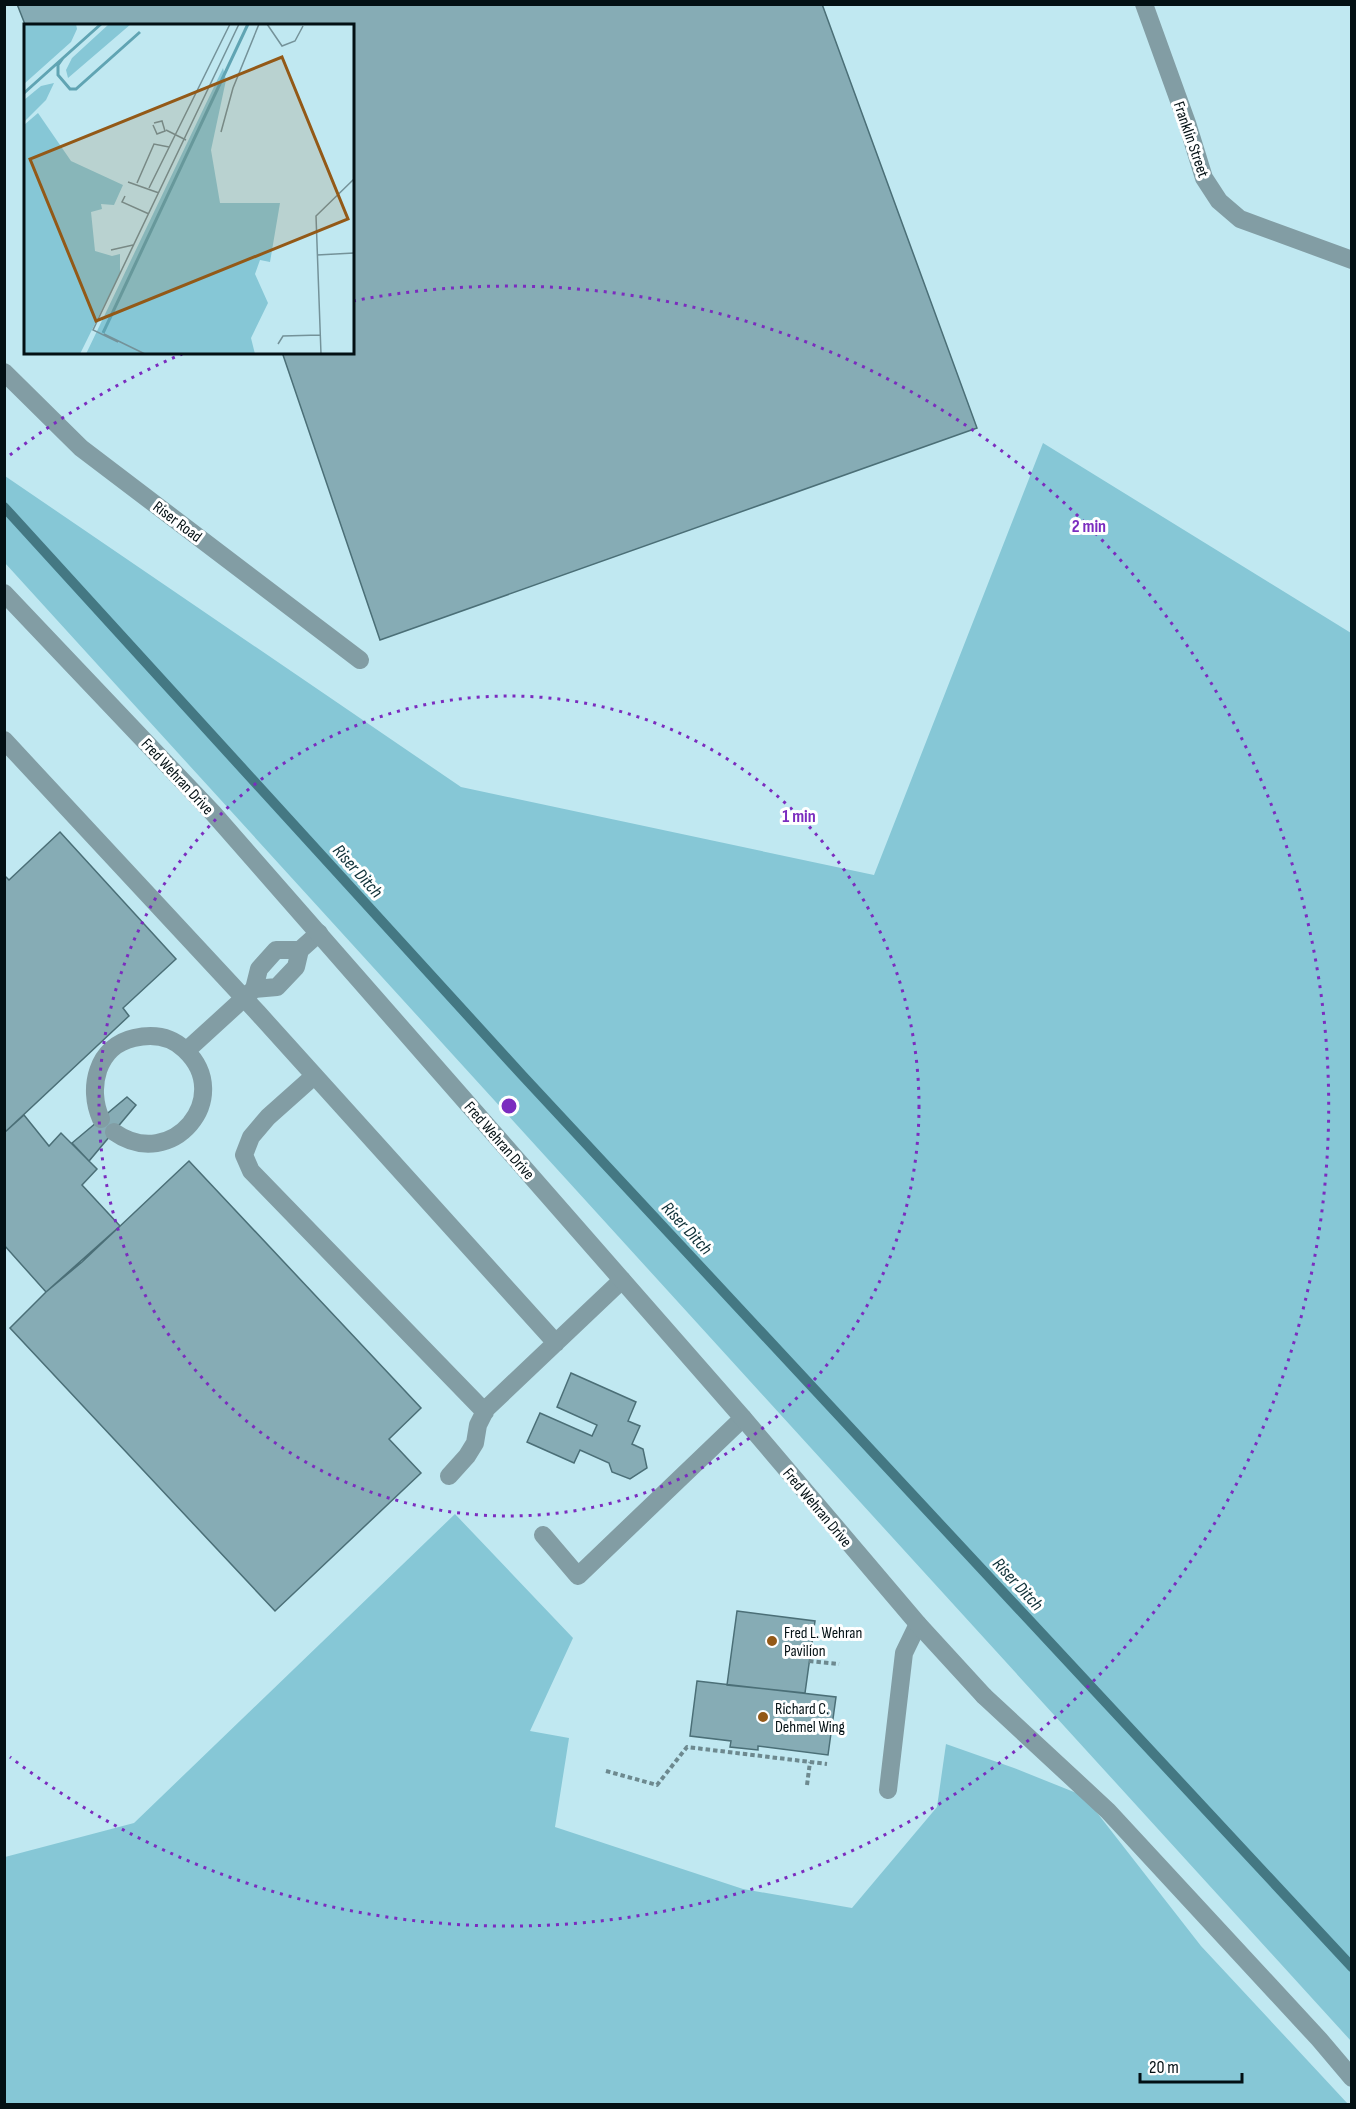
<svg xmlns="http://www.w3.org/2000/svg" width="1356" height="2109" viewBox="0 0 1356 2109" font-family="'Sofia Sans Condensed',sans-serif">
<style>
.green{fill:#86c7d6}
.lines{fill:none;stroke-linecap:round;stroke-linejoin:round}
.stream{stroke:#447883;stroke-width:10}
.building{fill:#86acb5;stroke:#4b6f77;stroke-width:1.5}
.path{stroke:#6d898f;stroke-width:4;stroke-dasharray:4.5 3;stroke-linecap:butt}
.lane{stroke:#829da4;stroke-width:18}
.street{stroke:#829da4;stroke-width:18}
.ring{fill:none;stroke:#7b2cbf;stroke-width:3;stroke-dasharray:3 6}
.poi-dot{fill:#935917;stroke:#fff;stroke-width:2}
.labels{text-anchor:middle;stroke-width:6;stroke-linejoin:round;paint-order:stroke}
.street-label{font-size:16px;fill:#031014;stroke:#fff}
.poi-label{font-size:16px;fill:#031014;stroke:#fff;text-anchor:start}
.water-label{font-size:18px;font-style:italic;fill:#0d2f36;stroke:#fff}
.inset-river{fill:none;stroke:#60a4b3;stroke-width:3}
.inset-road{fill:none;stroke:#749299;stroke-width:1.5}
.view{fill:#935917;fill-opacity:0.15;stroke:#935917;stroke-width:3}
.inset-edge{fill:none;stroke:#031014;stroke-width:3}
.centre{fill:#7b2cbf;stroke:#fff;stroke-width:3}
.ring-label{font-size:18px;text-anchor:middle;font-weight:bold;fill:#7b2cbf;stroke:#fff;stroke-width:6;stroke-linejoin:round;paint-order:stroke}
</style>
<rect width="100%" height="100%" fill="#c0e8f1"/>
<path class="green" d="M1043,443L1351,633V2041L5,563V476L461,787L874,875Z
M455,1514L573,1638L530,1731L569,1738L555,1827L743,1889L852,1908L937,1807L946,1744L1014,1768L1084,1796L1201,1946L1348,2104H5V1857L134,1823Z"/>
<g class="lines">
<path class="stream" d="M4,507L522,1075L1352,1967"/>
</g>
<path class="building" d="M17,4H822L977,428L380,640L282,352H352V26H26V27Z
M60,832L176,959L123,1008L129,1016L4,1133V875L9,880Z
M127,1097L136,1105L89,1161L72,1143Z
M24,1115L49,1146L61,1133L97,1169L82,1185L120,1226L46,1292L4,1245V1133Z
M189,1161L421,1408L389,1439L421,1473L275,1611L10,1328L46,1292L82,1262Z
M571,1373L636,1402L628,1421L640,1426L632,1444L643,1449L647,1468L630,1479L612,1472L609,1463L580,1450L574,1463L527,1442L540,1413L592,1436L597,1425L557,1407Z
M737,1611L815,1621L805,1693L727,1685Z
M697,1681L836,1697L828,1755L758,1746V1750L730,1747L731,1741L690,1736Z"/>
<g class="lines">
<path class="path" d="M809,1661L839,1664
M606,1771L657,1785L687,1747L827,1764
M807,1785L810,1762"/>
<path class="lane" d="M4,740L258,1013L556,1343
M254,989L277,987L296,967L300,950L319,933
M186,1051L254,989L259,969L276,950H300
M314,1076L268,1117L251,1137L244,1155L251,1171L485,1412
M101,1119C87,1088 97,1046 134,1038C152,1034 171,1036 185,1050C235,1097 172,1173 114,1132
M449,1476L467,1456L475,1443L478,1425L486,1409L622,1280
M543,1535L578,1576L743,1418
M984,1696L1108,1811L1319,2039L1352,2078
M888,1790L904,1653L918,1624"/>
<path class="street" d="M1144,4L1187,123L1204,178L1219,201L1240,219L1352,260
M4,372L81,448L360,660
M4,593L213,813L743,1418L918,1624L984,1696"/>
</g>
<g class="ring">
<circle cx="509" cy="1106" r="410"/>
<path d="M10 455A820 820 0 0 1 182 354M353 301A820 820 0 1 1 10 1757"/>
</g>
<g class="poi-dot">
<circle cx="772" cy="1641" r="6"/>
<circle cx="763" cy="1717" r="6"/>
</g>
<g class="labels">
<g class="street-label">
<text transform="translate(1192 139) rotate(71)" y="6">Franklin Street</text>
<text transform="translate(178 521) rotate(37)" y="6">Riser Road</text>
<text transform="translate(178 776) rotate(47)" y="6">Fred Wehran Drive</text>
<text transform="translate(500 1140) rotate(49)" y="6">Fred Wehran Drive</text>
<text transform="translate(818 1507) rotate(50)" y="6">Fred Wehran Drive</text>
</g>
<g class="poi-label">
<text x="784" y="1638">Fred L. Wehran<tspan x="784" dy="18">Pavilion</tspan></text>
<text x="775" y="1714">Richard C.<tspan x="775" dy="18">Dehmel Wing</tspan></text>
</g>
<g class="water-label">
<text transform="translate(358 871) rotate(48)" y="6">Riser Ditch</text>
<text transform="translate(687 1228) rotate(47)" y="6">Riser Ditch</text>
<text transform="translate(1018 1584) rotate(47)" y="6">Riser Ditch</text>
</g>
</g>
<g transform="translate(24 24)">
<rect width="330" height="330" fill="#c0e8f1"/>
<path d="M0,0H52L53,5L47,18L0,60ZM85,0H107L44,54L42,46L48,34ZM199,44L202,56L187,126L196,179H256L246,238L236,236L231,250L244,279L227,314L231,330H62ZM30,59L22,76L0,98V76L17,62ZM14,89L47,137L99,161L90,181L77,180L78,185L67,188L71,227L88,232L96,230V249L56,330H0V101Z" fill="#86c7d6"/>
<path class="inset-river" d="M39,34L34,41V51L46,65H52L116,8M0,69L77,0M79,309L224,0"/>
<path class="inset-road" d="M243,0L258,22L271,17L279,2M129,101L133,110L141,107L138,97L130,99M142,106L162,116M197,108L209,64L235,0M104,158L135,169M113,159L130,120L145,123M125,164L206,0M101,172L98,178L125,190M87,226L109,221M293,231L330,229M80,310L121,330M94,318L69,306L215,0M254,320L259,312L296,311M297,330L292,192L330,155"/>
<path class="view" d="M258,33L324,195L72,297L6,135Z"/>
<rect width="330" height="330" class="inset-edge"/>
</g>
<circle cx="509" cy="1106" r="9" class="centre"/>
<g class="ring-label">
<text x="1089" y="532">2 min</text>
<text x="799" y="822">1 min</text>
</g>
<rect width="1356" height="2109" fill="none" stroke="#031014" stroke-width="12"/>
<path d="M1140 2073v9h102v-9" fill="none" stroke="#031014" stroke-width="3"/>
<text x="1149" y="2073" font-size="18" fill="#031014" stroke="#ffffff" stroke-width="4.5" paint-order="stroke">20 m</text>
</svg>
